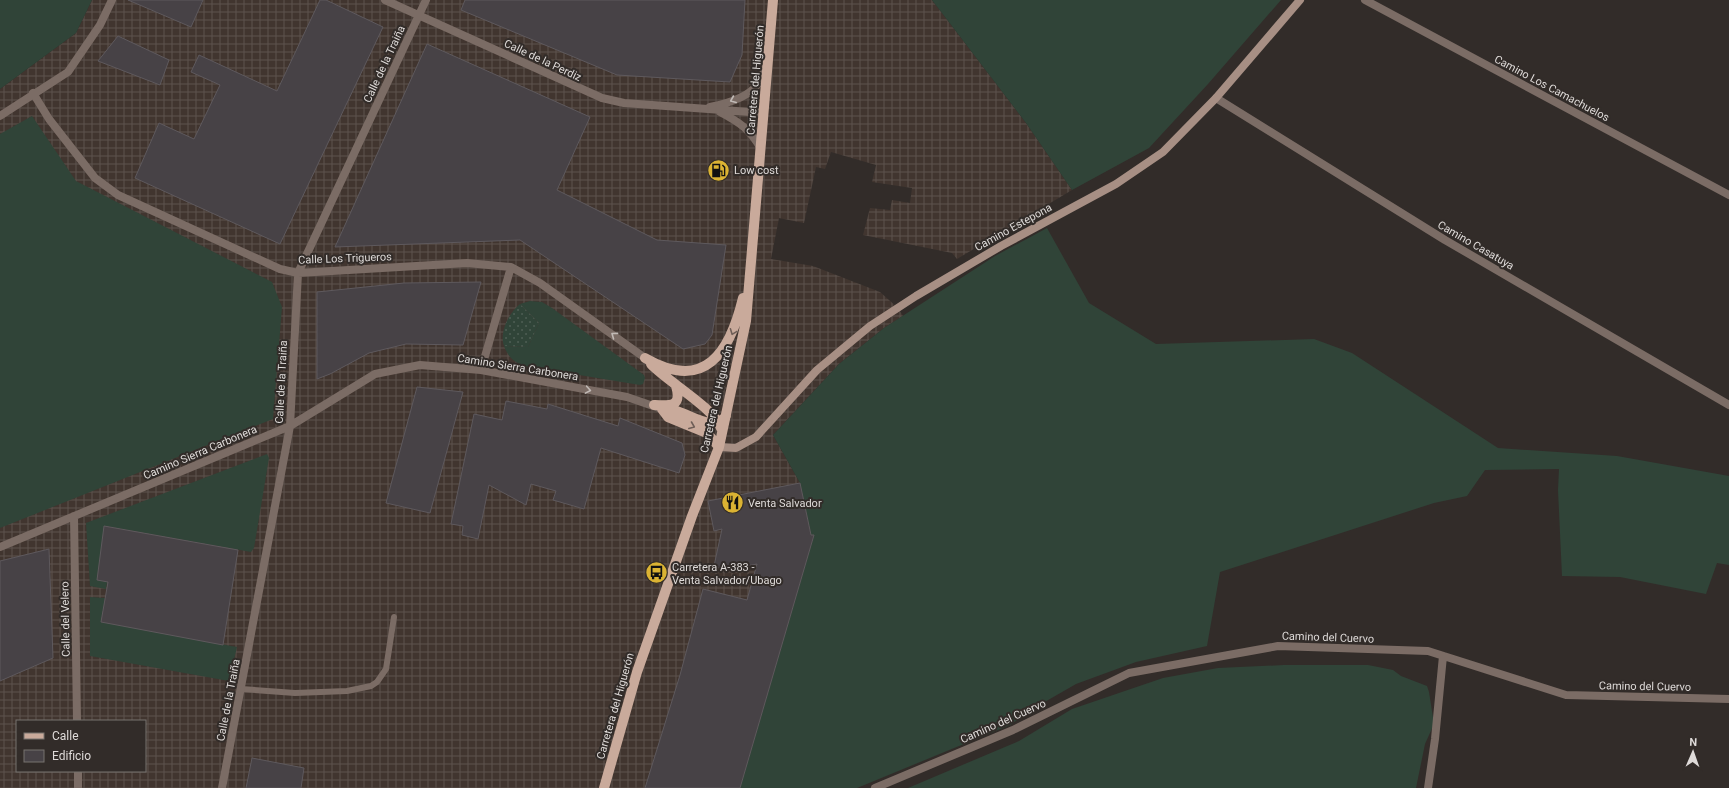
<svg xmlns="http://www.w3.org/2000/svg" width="1729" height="788" viewBox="0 0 1729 788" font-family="Roboto,sans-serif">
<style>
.industrial{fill:url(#industrial-grid);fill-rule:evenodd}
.grass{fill:#304438}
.park{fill:url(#park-dots)}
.building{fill:#474246;stroke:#5e595d}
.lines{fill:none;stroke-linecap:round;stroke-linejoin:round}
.lane{stroke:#7b6c65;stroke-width:6}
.street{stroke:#7b6c65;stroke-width:8}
.secondary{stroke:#a78f84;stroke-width:8}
.primary{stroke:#c9aa9b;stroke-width:10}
.oneway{stroke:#c1bab6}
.oneway2{stroke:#6e5e57}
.labels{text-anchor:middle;stroke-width:4;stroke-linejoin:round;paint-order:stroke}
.street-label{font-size:11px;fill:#dfdbd9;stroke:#322c29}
.poi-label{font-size:11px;fill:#dfdbd9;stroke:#322c29;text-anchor:start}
</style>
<defs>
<pattern id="industrial-grid" width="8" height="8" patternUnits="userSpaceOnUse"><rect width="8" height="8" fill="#41352f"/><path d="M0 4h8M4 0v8" fill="none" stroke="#5c524d"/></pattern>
<pattern id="park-dots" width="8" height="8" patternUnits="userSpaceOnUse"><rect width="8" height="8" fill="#304438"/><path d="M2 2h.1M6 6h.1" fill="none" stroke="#4e5e54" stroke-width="1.8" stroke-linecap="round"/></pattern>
</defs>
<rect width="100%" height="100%" fill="#322c29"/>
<path class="industrial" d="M92,0H932L1026,123L1072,190L957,259L952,253L863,235L870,208L890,210L892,200L910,203L912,188L872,182L876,165L831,152L825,169L816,167L804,223L779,218L771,259L813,266L880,292L898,308L903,316L884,328L839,364L773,435L800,483L814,535L740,788H0V89L76,33ZM17,721H145V771H17Z"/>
<path class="grass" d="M0,0H92L76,33L0,89Z
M932,0H1281L1208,84L1149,148L1072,190L1026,123Z
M32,116L76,181L272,282L282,307L273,419L0,528V134Z
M1047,228L1089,303L1156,344L1314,339L1352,353L1498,448L1617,456L1729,476V565L1717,563L1706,594L1620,577L1562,576L1558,490L1559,469L1485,470L1467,496L1434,503L1220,572L1207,646L1136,662L1076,684L1036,707L1010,725L857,788H740L814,535H811L800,483L773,435L839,364L884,328L995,256Z
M530,301L542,302L552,308L644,375L645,378L643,384L640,385L524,366C514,362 508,357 504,346L528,347L539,323L520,304Z
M267,454L269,458L254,548L251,552L105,526L97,580L107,582L106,589L90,586L86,523Z
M90,597L105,598L101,622L237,647L229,681L90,656Z
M1284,665H1368L1393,670L1401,676L1427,686L1429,692L1434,724L1425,744L1416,788H908L1019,741L1072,709L1163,678L1218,668Z"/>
<path class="park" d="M520,304L539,323L528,347L504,346C499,332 509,313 520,304Z"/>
<path class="building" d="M128,0H203L191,27Z
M320,0H326L383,27L280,244L135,178L159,123L194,139L220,85L191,72L199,55L277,91Z
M465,0H745L742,55L730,82L617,75L461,10Z
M118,36L169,60L160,85L98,61Z
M427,44L590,117L557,190L657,240L726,245L712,335L705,344L683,349L520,240L335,247Z
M481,282L463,345L406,344L369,353L330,374L317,379V292L404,283Z
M417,387L463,392L430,513L386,503Z
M506,401L547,409L548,404L618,426L620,418L682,443L685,455L679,473L601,448L584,509L553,500L556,491L531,484L526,505L489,485L478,539L462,535L463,526L451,524L474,414L502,420Z
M800,483L811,535H814L740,788H645L680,675L703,589L747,600L757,564L724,570L714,566L722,529L714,531L708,501Z
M104,526L238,550L223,645L101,622L108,582L97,580Z
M49,549L53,658L0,681V561Z
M252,758L304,768L301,788H246Z"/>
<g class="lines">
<path class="lane" d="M241,689L295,693L347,691L371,686L377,682L386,669L394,617"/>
<path class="street" d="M385,0L602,98L624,103L764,113
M1365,0L1729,195
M33,93L49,119L95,178L118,195L280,269L298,273L467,263L511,267L540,283L645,358
M1216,98L1445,240L1729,405
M710,107C725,104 748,98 758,84C761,79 763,73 766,67
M720,112C739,122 750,129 761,149
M0,116L68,72L100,25L112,0
M481,370L511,267
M74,516L77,721
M0,547L290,426L375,374L420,365L481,370L627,397L659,408
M78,771V788
M222,788L290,426L298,273L426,0
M875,788L1013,730L1129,673L1278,646L1428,651L1566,695L1729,699
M1428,788L1435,739L1443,656"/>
<path class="secondary" d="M719,447L736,448L756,437L817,370L870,326L916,296L1001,246L1116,184L1163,152L1216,98L1300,0"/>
<path class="primary" d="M645,358C705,393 730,352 743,298
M651,364C668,382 714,408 721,428
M654,405C671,406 682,407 676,386
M719,447L707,433L668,417L662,409C685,407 710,436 726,416
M604,788L637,672L692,516L719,447L746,321L773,0"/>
</g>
<defs><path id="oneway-chevron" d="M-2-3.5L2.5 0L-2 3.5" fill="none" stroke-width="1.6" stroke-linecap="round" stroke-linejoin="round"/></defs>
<g class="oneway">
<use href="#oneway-chevron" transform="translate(733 100) rotate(157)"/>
<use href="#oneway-chevron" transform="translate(614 335) rotate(-144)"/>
<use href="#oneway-chevron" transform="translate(588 390) rotate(10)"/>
</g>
<g class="oneway2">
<use href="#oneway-chevron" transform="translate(733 332) rotate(111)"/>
<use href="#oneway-chevron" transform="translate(692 426) rotate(22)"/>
</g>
<defs>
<symbol id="fuel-disc" viewBox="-11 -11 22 22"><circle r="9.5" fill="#dbb333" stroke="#322c29"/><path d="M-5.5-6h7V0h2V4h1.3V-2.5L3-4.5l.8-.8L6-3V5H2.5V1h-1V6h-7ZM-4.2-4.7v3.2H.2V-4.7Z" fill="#111"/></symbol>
<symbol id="restaurant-disc" viewBox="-11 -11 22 22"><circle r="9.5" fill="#dbb333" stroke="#322c29"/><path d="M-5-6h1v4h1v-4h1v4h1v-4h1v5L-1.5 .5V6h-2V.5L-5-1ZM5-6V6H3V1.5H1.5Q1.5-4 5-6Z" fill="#111"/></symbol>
<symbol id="bus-disc" viewBox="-11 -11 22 22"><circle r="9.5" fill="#dbb333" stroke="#322c29"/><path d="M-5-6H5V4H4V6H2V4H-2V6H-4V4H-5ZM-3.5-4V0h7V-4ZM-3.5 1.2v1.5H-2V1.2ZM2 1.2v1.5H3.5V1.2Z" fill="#111"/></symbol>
</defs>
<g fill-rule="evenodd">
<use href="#fuel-disc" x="706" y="158" width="25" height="25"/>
<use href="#restaurant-disc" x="720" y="490" width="25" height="25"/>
<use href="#bus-disc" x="644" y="560" width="25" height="25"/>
</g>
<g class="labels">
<g class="street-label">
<text transform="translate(543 60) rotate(25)" y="4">Calle de la Perdiz</text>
<text transform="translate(384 64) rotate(-65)" y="4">Calle de la Traiña</text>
<text transform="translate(755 80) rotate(-85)" y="4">Carretera del Higuerón</text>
<text transform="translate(1552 88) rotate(28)" y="4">Camino Los Camachuelos</text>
<text transform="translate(1013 227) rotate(-29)" y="4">Camino Estepona</text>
<text transform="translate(1476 245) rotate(30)" y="4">Camino Casatuya</text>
<text transform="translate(345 258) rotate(-2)" y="4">Calle Los Trigueros</text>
<text transform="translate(518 367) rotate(9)" y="4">Camino Sierra Carbonera</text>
<text transform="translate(281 382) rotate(-87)" y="4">Calle de la Traiña</text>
<text transform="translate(716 399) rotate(-77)" y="4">Carretera del Higuerón</text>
<text transform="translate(200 452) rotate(-23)" y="4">Camino Sierra Carbonera</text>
<text transform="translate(65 619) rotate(-91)" y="4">Calle del Velero</text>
<text transform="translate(1328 637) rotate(2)" y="4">Camino del Cuervo</text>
<text transform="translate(1645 686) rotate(1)" y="4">Camino del Cuervo</text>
<text transform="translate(228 700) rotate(-79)" y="4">Calle de la Traiña</text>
<text transform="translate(615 706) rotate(-74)" y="4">Carretera del Higuerón</text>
<text transform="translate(1003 721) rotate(-24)" y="4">Camino del Cuervo</text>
</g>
<g class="poi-label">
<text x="734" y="174">Low cost</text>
<text x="748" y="507">Venta Salvador</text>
<text x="672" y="571">Carretera A-383 -<tspan x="672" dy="13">Venta Salvador/Ubago</tspan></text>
</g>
</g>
<rect x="16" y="720" width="130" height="52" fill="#322c29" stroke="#77726f"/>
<rect x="24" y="733" width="20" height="6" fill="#c9aa9b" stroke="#77726f"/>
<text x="52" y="740" font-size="12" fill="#dfdbd9">Calle</text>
<rect x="24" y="750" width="20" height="12" fill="#474246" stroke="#77726f"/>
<text x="52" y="760" font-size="12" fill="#dfdbd9">Edificio</text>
<g transform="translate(1693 752) rotate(2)" stroke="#322c29" stroke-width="3" paint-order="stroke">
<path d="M0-3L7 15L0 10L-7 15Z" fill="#dfdbd9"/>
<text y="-6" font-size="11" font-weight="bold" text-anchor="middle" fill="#dfdbd9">N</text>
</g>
</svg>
